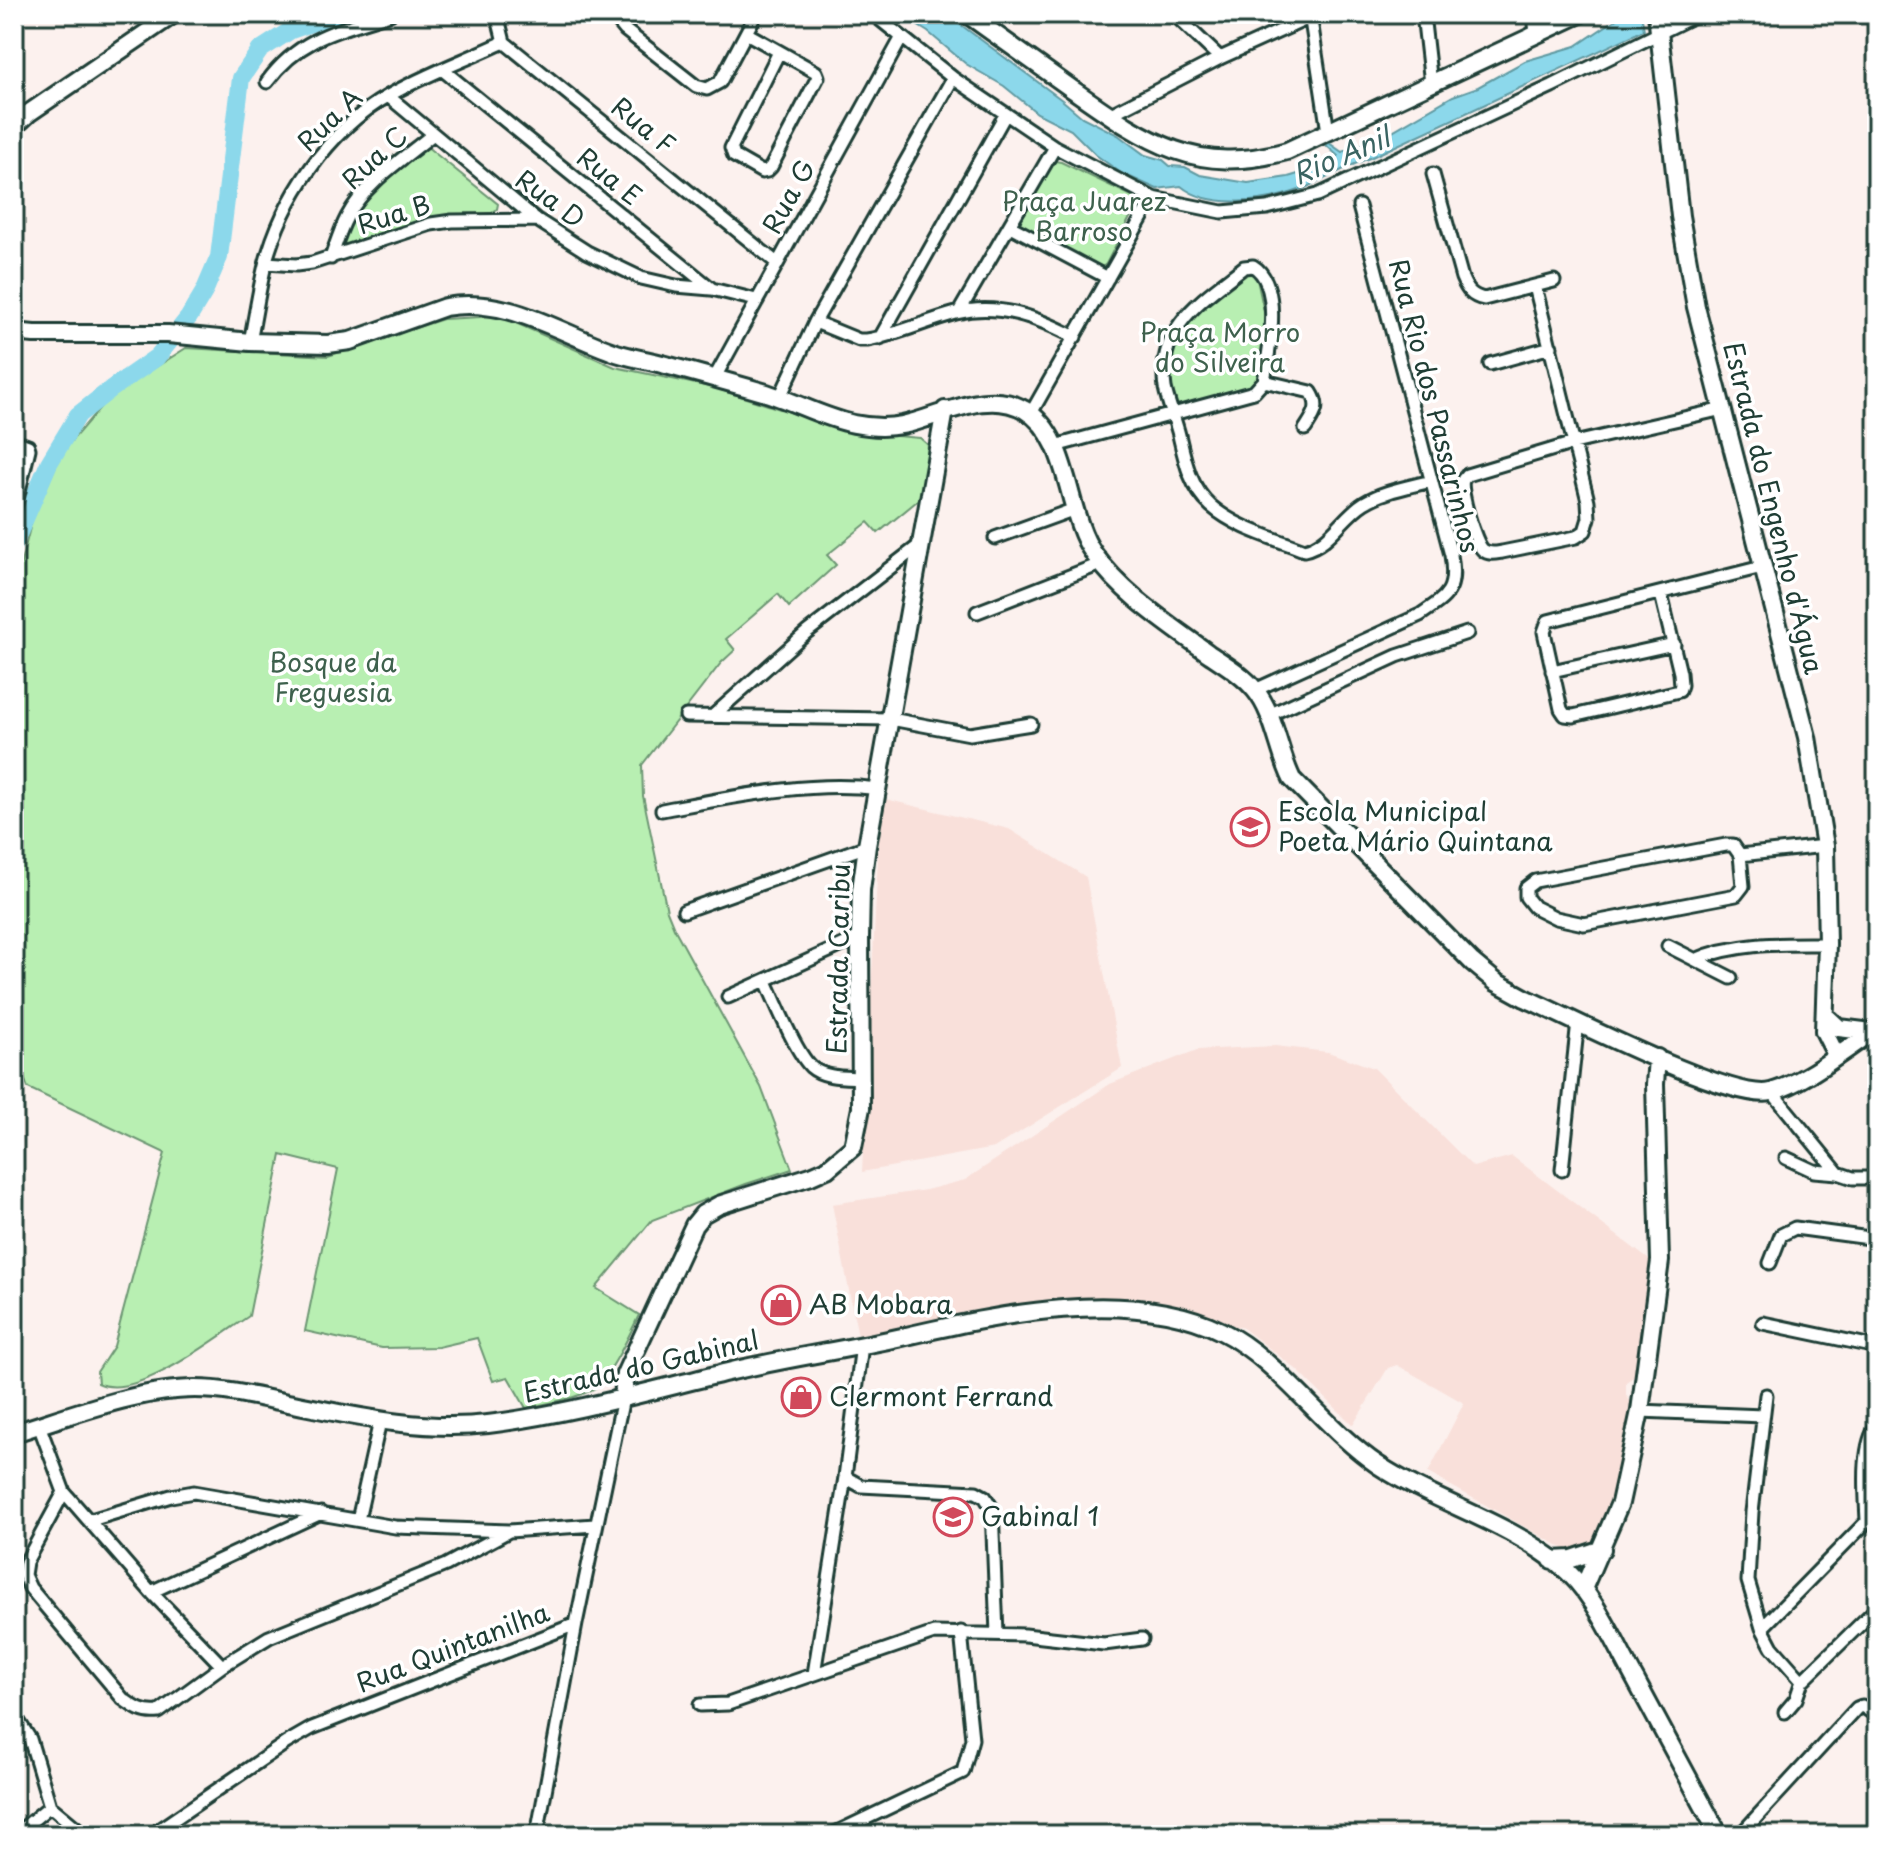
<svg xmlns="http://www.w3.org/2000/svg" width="1891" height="1849" viewBox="0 0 1891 1849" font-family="'Playpen Sans',sans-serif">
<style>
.built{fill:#f9e0da}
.green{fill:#b8efb2;stroke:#6c9673;stroke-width:2}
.water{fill:#8cd8eb;stroke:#609aa2;stroke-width:2}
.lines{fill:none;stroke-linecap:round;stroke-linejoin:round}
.river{stroke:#8cd8eb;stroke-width:18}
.street-casing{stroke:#1f3d34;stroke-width:17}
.secondary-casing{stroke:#1f3d34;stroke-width:22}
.street{stroke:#fff;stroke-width:11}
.secondary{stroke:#fff;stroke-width:16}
.labels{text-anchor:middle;stroke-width:7;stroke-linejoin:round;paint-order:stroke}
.street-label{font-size:26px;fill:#1f3d34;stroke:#fff}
.park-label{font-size:26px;fill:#3e614d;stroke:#fff}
.poi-label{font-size:26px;fill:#1f3d34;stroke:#fff;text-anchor:start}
.water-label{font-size:28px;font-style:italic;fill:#3a6462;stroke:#fff}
</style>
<rect width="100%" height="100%" fill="#fcf1ee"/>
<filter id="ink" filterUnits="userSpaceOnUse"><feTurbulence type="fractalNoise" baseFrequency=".0125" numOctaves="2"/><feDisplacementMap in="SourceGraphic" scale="16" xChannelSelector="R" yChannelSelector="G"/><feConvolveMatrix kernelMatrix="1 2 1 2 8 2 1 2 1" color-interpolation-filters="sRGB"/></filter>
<g filter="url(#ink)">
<path class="built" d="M881,798L1009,829L1086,877L1122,1068L994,1148L862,1172Z
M1275,1046L1328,1052L1374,1068L1473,1167L1512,1156L1652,1262L1639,1373L1626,1382V1395L1634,1407L1618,1489L1591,1545L1568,1551L1428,1473L1464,1403L1397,1365L1388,1368L1353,1425L1296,1369L1243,1328L1191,1314L1107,1302L1001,1306L858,1336L832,1204L926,1190L965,1180L1110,1084L1197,1050Z"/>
<path class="green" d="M426,146L498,204L497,209L492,213L433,219L352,247L345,246L340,241L357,209L370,190Z
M1055,161L1061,162L1132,196L1135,201V208L1106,264L1100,269L1021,225V219Z
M1248,272L1254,274L1257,279L1267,326L1260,377L1257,383L1249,388L1178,406L1173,402C1171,392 1167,381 1166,371C1165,329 1213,297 1242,274Z
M500,316L615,367L715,388L851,432L920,438L928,445L922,497L878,533L868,522L827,555L836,565L789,607L778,594L726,639L735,650L721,663L642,765L643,796L667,911L674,928L761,1087L792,1169L746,1184L652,1220L596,1288L639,1315C631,1332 608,1381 593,1389C573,1400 548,1403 526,1408L508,1377L493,1381L477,1338L438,1347L382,1348L305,1331L338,1169L281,1155L249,1316C217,1337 136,1402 98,1383L97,1372L114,1346L165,1153L28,1088L14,1052V590L32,520L62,452L109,397L186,348L328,356L443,319Z"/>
<path class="water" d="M899,14H936L961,25L1062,100L1082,117L1118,135L1145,155L1163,160L1170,166L1185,167L1200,175L1248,183L1288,177L1318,168L1338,156L1326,145L1329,143L1342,152L1387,134L1453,96L1478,87L1525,61L1576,46L1624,14H1641L1644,30L1370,158C1346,166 1325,180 1302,189C1268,202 1210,210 1181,186L1157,189L1121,173L1096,155L1071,130L1037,113L1004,86L966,64L928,32Z"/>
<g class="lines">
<path class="river" d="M14,544L49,463L78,415L111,389L157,357L189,317L204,292L219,257L241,78L260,50L291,30L336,14"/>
<defs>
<path id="street" d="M497,14L504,42L777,263
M612,14L625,30L696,86L707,89L720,82L756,14
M873,14L953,78L1055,147L1153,198L1222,212L1267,208L1318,195L1552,86L1698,14
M1174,14L1220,58
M1310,14L1328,132
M1423,14L1431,84
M1534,14L1536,34
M746,33L816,72L818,77L771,167L767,171L762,172L734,156L731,148L779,52
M444,71L712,289L756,300
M267,82C300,37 339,30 390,14
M388,96L537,220L587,252L641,278L676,286L711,289
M1109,115L1220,58L1311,17
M1433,174L1462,278C1467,290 1471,296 1484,299L1554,281
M1010,226L1108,278
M331,258C336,244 340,230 347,217C365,183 403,159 432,135
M266,263L296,265L312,263L431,224L452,221L537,220
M1535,286L1588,501L1589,518L1585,531L1576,537L1502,552C1496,553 1489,555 1483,550C1475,543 1459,490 1463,480C1464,478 1466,477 1467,475L1574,443L1723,409
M959,312L1055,147
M815,322L859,340H867C897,335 926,321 956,313C999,302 1038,318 1075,337
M880,338L1005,115
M250,342C255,317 259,290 265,265C282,199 328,130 388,96C424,75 466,60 504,42
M1490,364L1551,347
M714,379L902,37
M1264,381L1311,392C1321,407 1314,415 1305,429
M780,397L815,322L953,78
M1030,415L1153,198
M14,441L28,446L29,449L14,512
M1055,446L1254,392L1264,381C1269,351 1283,284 1253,266L1244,267C1202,300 1156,327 1165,388C1168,403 1175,419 1179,435C1185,461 1190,487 1211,506C1236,528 1274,538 1304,550C1329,545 1343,516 1364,503C1383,491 1409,487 1431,481
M995,538L1075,509
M1661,594L1680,673L1681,685L1679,691L1573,716L1565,715L1561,709L1544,632L1548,621L1762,567
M977,612L1103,563
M1552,671L1674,644
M1255,690L1420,615C1448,596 1457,591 1451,555L1359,206
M715,714L807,632L921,544
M1269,715L1397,656L1467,633
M686,716L891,719L970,734L1031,724
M662,810C728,798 811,780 877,789
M1726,845H1733L1740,855L1743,886L1736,895L1584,924L1556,918L1534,907L1526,897V888L1535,881Z
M1740,855L1825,846
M684,911L867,846
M1668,946L1731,978
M1695,960C1736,942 1784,944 1827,944
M766,981C776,1003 795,1051 811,1067C823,1078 846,1077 861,1078
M728,997L860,937
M1772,1092L1838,1173
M1786,1158L1814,1171L1838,1173L1853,1178H1877
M1562,1170L1578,1021
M1770,1263L1781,1235L1795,1228L1877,1239
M1763,1323L1877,1347
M1766,1395L1752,1512L1748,1581L1762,1628L1772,1647L1802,1681
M1640,1411L1763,1416
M39,1425L64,1492L151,1592L222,1666
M845,1477L861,1486L976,1492L985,1497L992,1508L997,1634
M64,1492L26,1562L24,1575L30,1588L123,1699C135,1708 144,1714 159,1712L222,1666L269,1637L446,1565L509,1531
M91,1520L171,1496L194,1492L395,1527L509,1531L595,1525
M358,1520L380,1421
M1867,1521C1866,1496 1861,1445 1877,1426
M151,1592L321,1513
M1762,1628L1877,1511
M814,1674L845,1477L862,1345
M700,1705L728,1704L934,1633L1025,1635L1104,1644L1142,1639
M1785,1712L1796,1699L1802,1681L1877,1608
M14,1714L30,1739L50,1806L85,1835
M15,1835L50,1806
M151,1835L286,1743L312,1728L576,1624L623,1398
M534,1835L539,1824L576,1624
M831,1835L963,1772L972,1739L961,1632
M1740,1835L1857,1708L1862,1706L1877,1716"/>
<path id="secondary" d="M967,14C1002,39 1037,64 1072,89C1145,140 1194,177 1287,151L1580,14
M1657,14L1680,216L1696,307L1807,737L1825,846L1827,944L1824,1031L1836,1055
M14,127L29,113L174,14
M14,332L34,334H168L250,342L328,344L350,341L445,307C506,296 556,331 611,351C626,357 642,359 658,363C693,372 728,382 763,392C794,401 823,418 854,424C869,427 887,428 902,425C940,418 985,387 1025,410C1071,437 1065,513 1094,554C1123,595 1169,624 1208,653C1224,664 1243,675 1255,690C1275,714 1278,751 1292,779L1472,962L1496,982L1525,998C1570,1018 1732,1102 1771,1092C1807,1082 1845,1049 1877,1029
M1825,1015L1839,1028L1872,1032
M623,1398L625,1374L694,1225L703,1214L719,1205L811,1176L827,1169L853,1147L861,1108L860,937L861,890L867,846L945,410
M14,1433C69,1416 138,1389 195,1389C225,1389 254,1396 283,1402C350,1415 419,1432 488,1424C569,1414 649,1391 728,1372C786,1358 845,1350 902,1337C997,1315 1130,1286 1221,1331C1278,1359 1324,1429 1378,1465C1436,1503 1506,1521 1559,1564C1595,1593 1613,1640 1635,1679C1663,1731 1691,1783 1719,1835
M1552,1560L1572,1559L1602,1549
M1583,1589L1620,1503L1640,1411L1660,1261L1655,1084L1657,1058"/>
</defs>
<use href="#street" class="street-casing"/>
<use href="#secondary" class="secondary-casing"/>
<use href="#street" class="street"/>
<use href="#secondary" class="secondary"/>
</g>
</g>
<defs>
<symbol id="school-ring" viewBox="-11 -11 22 22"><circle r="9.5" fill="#fff" stroke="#d1495b" stroke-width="1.5"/><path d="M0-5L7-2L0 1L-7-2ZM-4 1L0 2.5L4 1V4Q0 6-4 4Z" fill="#d1495b"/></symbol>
<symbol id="shop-ring" viewBox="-11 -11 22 22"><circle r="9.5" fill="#fff" stroke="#d1495b" stroke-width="1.5"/><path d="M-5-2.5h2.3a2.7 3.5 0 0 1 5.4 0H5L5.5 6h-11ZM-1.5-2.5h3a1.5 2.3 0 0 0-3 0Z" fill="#d1495b"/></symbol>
</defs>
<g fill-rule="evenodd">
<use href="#school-ring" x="1228" y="805" width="44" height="44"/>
<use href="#shop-ring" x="759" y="1283" width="44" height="44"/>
<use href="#shop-ring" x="779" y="1375" width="44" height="44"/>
<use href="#school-ring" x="931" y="1495" width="44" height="44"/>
</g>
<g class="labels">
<g class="street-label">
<text transform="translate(330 120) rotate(-44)" y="9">Rua A</text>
<text transform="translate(643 126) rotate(39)" y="9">Rua F</text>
<text transform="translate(375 158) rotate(-43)" y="9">Rua C</text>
<text transform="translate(609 177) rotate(39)" y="9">Rua E</text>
<text transform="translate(789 197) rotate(-61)" y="9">Rua G</text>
<text transform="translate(550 199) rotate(36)" y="9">Rua D</text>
<text transform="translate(394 215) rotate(-17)" y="9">Rua B</text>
<text transform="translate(1434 406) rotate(76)" y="9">Rua Rio dos Passarinhos</text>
<text transform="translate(1773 508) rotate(76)" y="9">Estrada do Engenho d'Água</text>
<text transform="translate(839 959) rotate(-89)" y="9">Estrada Caribu</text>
<text transform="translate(641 1367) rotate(-13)" y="9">Estrada do Gabinal</text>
<text transform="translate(453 1648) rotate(-21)" y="9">Rua Quintanilha</text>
</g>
<g class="park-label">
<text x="1084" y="211">Praça Juarez<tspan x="1084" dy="30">Barroso</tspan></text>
<text x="1220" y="342">Praça Morro<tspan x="1220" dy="30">do Silveira</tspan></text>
<text x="333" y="672">Bosque da<tspan x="333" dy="30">Freguesia</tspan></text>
</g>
<g class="poi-label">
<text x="1278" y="821">Escola Municipal<tspan x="1278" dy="30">Poeta Mário Quintana</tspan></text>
<text x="809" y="1314">AB Mobara</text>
<text x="829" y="1406">Clermont Ferrand</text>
<text x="981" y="1526">Gabinal 1</text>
</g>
<g class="water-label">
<text transform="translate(1341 156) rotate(-23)" y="10">Rio Anil</text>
</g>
</g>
<rect width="1891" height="1849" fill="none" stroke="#fff" stroke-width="48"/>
<rect x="24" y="24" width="1843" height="1801" fill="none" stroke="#1f3d34" stroke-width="3" filter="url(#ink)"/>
</svg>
